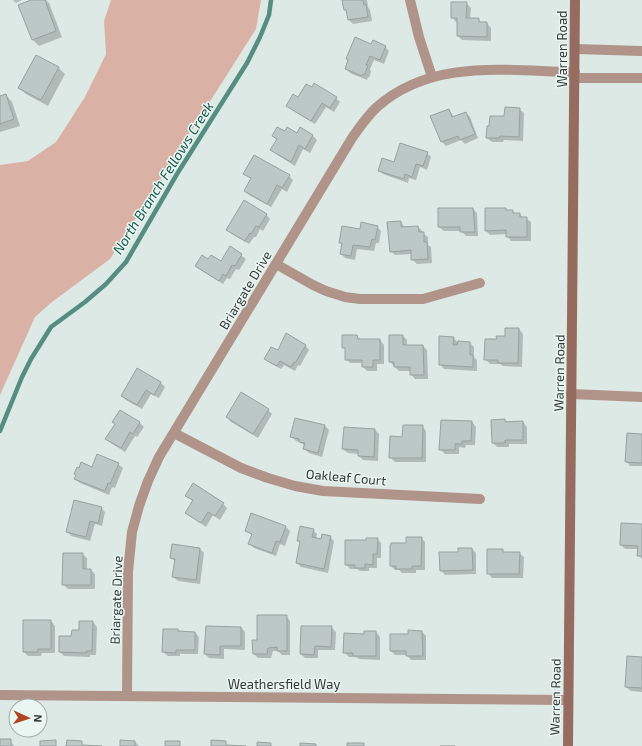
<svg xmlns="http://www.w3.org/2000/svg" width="642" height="746" viewBox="0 0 642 746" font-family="'Exo 2',sans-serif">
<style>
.green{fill:#dab2a5}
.shadow{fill:#0003}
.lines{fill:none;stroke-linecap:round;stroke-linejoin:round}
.stream{stroke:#558e81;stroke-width:4.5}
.building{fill:#bcc8c5;stroke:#97a29f}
.minor{stroke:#b0948a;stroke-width:10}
.secondary{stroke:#956c5f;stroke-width:10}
.labels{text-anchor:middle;stroke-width:3;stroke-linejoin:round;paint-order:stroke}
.street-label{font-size:13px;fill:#343938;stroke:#eaf6f2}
.water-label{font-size:14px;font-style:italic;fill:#18594c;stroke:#eaf6f2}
</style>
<rect width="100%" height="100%" fill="#dde9e5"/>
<path class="green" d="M111,0H261L256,29L110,259L52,302L35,317L0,395V165L28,161L56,142L85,97L106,54L104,21Z"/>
<path class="shadow" d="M13,0H22L16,3Z
M33,0H46L49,3L62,37L39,46L32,39Z
M343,0H367L368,7L370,10L372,21L353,24L349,20L348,12L345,9Z
M466,3L471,8L470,19H478L482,23H487L491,28V41L462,40L458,36V22H456L452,17Z
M372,45L385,47L389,51L384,64L374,60L370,69L371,72L369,78L368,77L367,80L350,73L346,68Z
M36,56L59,68L65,74L48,106L26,94L19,88Z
M6,95L12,102L20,126L0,132V97Z
M336,98L340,102L334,112L326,107L315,124L292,110L288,105L299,99Z
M519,109L524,113L523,141L504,140L503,142H492L487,138L490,127Z
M449,110L454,117L466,113L470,117L478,138L465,144L461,140L446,146L442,142L431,116Z
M301,129L313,136L317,140L310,153L303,149L295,166L276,154L272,150L277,140L273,136L285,133L297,134Z
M427,153L431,157L427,170L420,167L416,180L409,178L408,183L383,174L379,170L395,163Z
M244,174L289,176L293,180L287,192L282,189L271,207L249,195L245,191L251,179Z
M473,209L477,213L478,236H466L461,231H444L439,227Z
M506,209L508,211H512L516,214H520L523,218H526L531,222V241H511L507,236V234L490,235L486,231Z
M266,214L270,219L263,231L260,229L256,237H254L249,244L232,234L228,230Z
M401,222L405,228L418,227L422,231V233L428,237V245L431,247L432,263L417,264L412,259V254L395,255L391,251Z
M377,227L381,231L379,243H376L374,251L357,249L355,260L345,258L341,254L342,245L340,242L361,231Z
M230,247L246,259L239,270L236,269L230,279L227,278L223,284L201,270L196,266L209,261L221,262Z
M519,329L523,334L522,367L503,366L500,364H490L485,359L498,340L506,337Z
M357,336L361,340H380L384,345V364H377V371H367L363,367V363H350L346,359V350L343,347Z
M390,336H403L407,340V346H423L427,350L428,379H415L411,374V371H399L390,362Z
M453,338L458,342L470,343L474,347V357L477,360V371L444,369L440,364Z
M305,345L309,350L300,366L298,365L295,371L284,365L281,369L270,363L266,359L278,352Z
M138,369L161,383L165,387L159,398L151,394L142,409L126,400L122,396Z
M242,394L268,410L272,414L258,438L231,422L227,417Z
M505,420L507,422H523L527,427V444H509V447H497L493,443Z
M139,422L144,427L137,437L135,436L125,452L111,443L107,439Z
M472,422L476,427L475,445H466L465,448L459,447V454H445L440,449Z
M325,426L329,430L322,457L309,453L304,449L305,446L300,442L296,441L292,437Z
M422,426L426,431V462H395L390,457L403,438Z
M345,428L375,430L379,434L378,461L363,460L359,456V454L348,453L343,449Z
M642,435V466H630L626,461Z
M118,464L123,468L115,488L112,487L109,495L80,483L75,479L77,476L75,474L92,468Z
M186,495L223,504L227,508L220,520L213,515L206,527L186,513L193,501Z
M101,508L105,512L102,526L95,524L90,541L71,536L67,531Z
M252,514L286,527L290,531L285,546L280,544L276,556L254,548L250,544L253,536L246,531Z
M642,525V559L638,555L639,549H625L621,545Z
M313,530L317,534L316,539L322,540L330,537L334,541L328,573L301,567L297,563L301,543L298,540Z
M421,538L425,542V570H416V573H402L399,570H395L391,566L407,544Z
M377,539L381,543V558H377V568H369V571H360L357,569H350L346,564L367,541Z
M173,545L200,549L204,553L200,584L178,581L173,577L176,562L171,558Z
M472,549L476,553V574L445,575L441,570L459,553Z
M502,550L505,553H519L524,557L523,578H492L488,573Z
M82,554L87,558V570H91L95,574V589H68L63,584Z
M286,616L290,621V655H282L278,651H273L271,658H258L254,654L258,641Z
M51,621L55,626V653H42L41,656H28L24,652Z
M93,622L97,627L96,655H90V657L64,656L60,652L72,637Z
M241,627L245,632V650L224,649V659L209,658L205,654Z
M331,627L336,632L335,650H318V658H305L301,654Z
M178,630L180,632H195L199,637L198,654H180V656H168L163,652Z
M409,631L422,632L426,636V660H411L407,655H395L391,651L409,635Z
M376,632L380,637V660L359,659L356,657H349L344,652Z
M642,658V692L631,691L626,687Z
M0,740H10L14,746H0Z
M135,742L139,746H121Z
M440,745H455V746H440Z"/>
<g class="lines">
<path class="stream" d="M0,431L22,377L31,359L51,327L85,302L106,284L126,262L177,174L247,63L260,37L269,15L271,0"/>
</g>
<path class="building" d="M31,0H45L56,31L32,40L18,5Z
M342,0H363L364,5L366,4L368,17L348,20L346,10H344Z
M451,2H467L466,18H479V22H487V37L457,36V18H451Z
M355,37L371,44L373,40L386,46L380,60L370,56L366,65H368L365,74H363L362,76L345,69L348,60L346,59Z
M36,55L59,67L41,100L18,88Z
M314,83L337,97L330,108L322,103L311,121L286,106L293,94L298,97L306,84L312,87Z
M6,94L14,119L0,124V96Z
M505,107L520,108L519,137L500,136L499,138H486L487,126H489L490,116H504Z
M449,109L452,117L466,112L475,134L460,140L458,136L441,142L430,116Z
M277,127L285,131L287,127L297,133L300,127L313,135L305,149L299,145L291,162L270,150L277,139L272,136Z
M400,143L428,152L423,166L416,164L412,177L405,174L404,179L378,171L382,158L394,162Z
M254,155L290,175L282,188L277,185L267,204L244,191L251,178L243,174Z
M244,200L267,214L259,227L256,226L251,234L250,233L245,241L226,230Z
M438,208H473L475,232H460V227H438Z
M485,208H506V210H513V213H520V217H527V237H506V230L485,231Z
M401,221V227L418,226L419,232H424V242H427L428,259L411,260V250L390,252L387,222Z
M361,222L378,226L375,240L372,239L370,247L353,245L351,256L340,254L342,243H339L342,226L360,229Z
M230,246L242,254L235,266L232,265L226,276L223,274L219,281L195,266L202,255L208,259L211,255L221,261Z
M505,328H519L518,363H498V360H484L485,339H497L496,336H505Z
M286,333L306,345L295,363L294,362L291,367L280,361L277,366L264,359L271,347L278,350Z
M342,335H357L358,339H380V360H373V367H362V360H345V348H342Z
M389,335H403V345H423L424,375H410V367H394V362H389Z
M439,336L454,337L453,345H457L458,341L470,342V355H473V367L439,365Z
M137,368L161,382L154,395L146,390L137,405L121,396Z
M241,392L269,409L253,434L226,417Z
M120,410L140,422L133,434L130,432L121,448L105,439L115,424L112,422Z
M295,418L325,425L318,453L303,449L305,443L299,442V439L290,437Z
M505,419V422L523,421V440H505V443H492L491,420Z
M441,420L472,421L471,441H462V444H455V450H439Z
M403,425H423L422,458H389L390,436L402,437Z
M344,427L375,429L374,457L358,456V450L342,449Z
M627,433L642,434V463L625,462Z
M97,454L119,463L110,484L108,483L105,491L74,479L76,475L74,474L77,467L79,468L81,462L92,467Z
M193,483L224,503L215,516L208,512L201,523L185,513L193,500L185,496Z
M74,500L102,507L98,523L90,521L86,537L66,532Z
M251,513L286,526L280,542L276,541L272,553L248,544L252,534L245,531Z
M621,523L642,524V556H637L638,546L620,545Z
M300,526L314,529L312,537L321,539L322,534L331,536L324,569L296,563L300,541H297Z
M406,537H422L421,566H412V569H396V566H390V545H391V543H406Z
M366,538H378L377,554H373V565L365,564V568H355V565H345V540H366Z
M172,544L200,548L196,580L172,577L175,559L170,558Z
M458,548H472L473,570L440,571L439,552H458Z
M487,549H503V552H520L519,574H487Z
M63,553H83V569H91V585H62Z
M257,615H287V651H277V647L268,648L267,654H253L252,640H257Z
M23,620H51V649H38V652H23Z
M79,621H93L92,651H86V653L59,652V636H71L72,630H79Z
M206,626L241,627V646H220V655L204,654Z
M301,626H332L331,647L315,646L314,655L300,654Z
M163,629H178V631L195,632V650H176V653L162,652Z
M408,630L422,631L423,656H406V651H390V634H408Z
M364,631H376V656H353V653H343L344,633L364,634Z
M627,656L642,657V688L625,687Z
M0,739H11V746H0Z
M56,740V746H40V741Z
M67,740L82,741V745L102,746H66Z
M120,740L135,741V746H120Z
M211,740L226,741V745L246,746H211Z
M165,741H180V746H165Z
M257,742L271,743V746H257Z
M300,743L316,744V746H300Z
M347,743H364V746H347Z"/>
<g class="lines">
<path class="minor" d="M410,0L419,37L432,77
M575,49L642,51
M575,78H642
M276,264L313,285L326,291L345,297L360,299H423L480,283
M571,394L642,397
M174,433L241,468L268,478L295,486L323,491L480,499
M0,695L567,700
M127,696L128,572L132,532L139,506L148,481L159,457L352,138C360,127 367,116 377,107C432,58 507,71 575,72"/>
<path class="secondary" d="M568,746L575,0"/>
</g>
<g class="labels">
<g class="street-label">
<text transform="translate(562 49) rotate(-90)" y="5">Warren Road</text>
<text transform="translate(245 290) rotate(-59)" y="5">Briargate Drive</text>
<text transform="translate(559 373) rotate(-89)" y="5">Warren Road</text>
<text transform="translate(346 477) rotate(5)" y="5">Oakleaf Court</text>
<text transform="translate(116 600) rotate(-88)" y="5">Briargate Drive</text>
<text x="284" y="689">Weathersfield Way</text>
<text transform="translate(555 697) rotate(-89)" y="5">Warren Road</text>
</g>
<g class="water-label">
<text transform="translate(163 178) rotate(-58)" y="5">North Branch Fellows Creek</text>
</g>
</g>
<g transform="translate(28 718) rotate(93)"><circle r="19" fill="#eaf6f2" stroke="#a1aaa8"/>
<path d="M0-3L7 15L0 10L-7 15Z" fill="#ae4622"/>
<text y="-6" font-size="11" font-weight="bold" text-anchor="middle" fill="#343938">N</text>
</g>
</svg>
